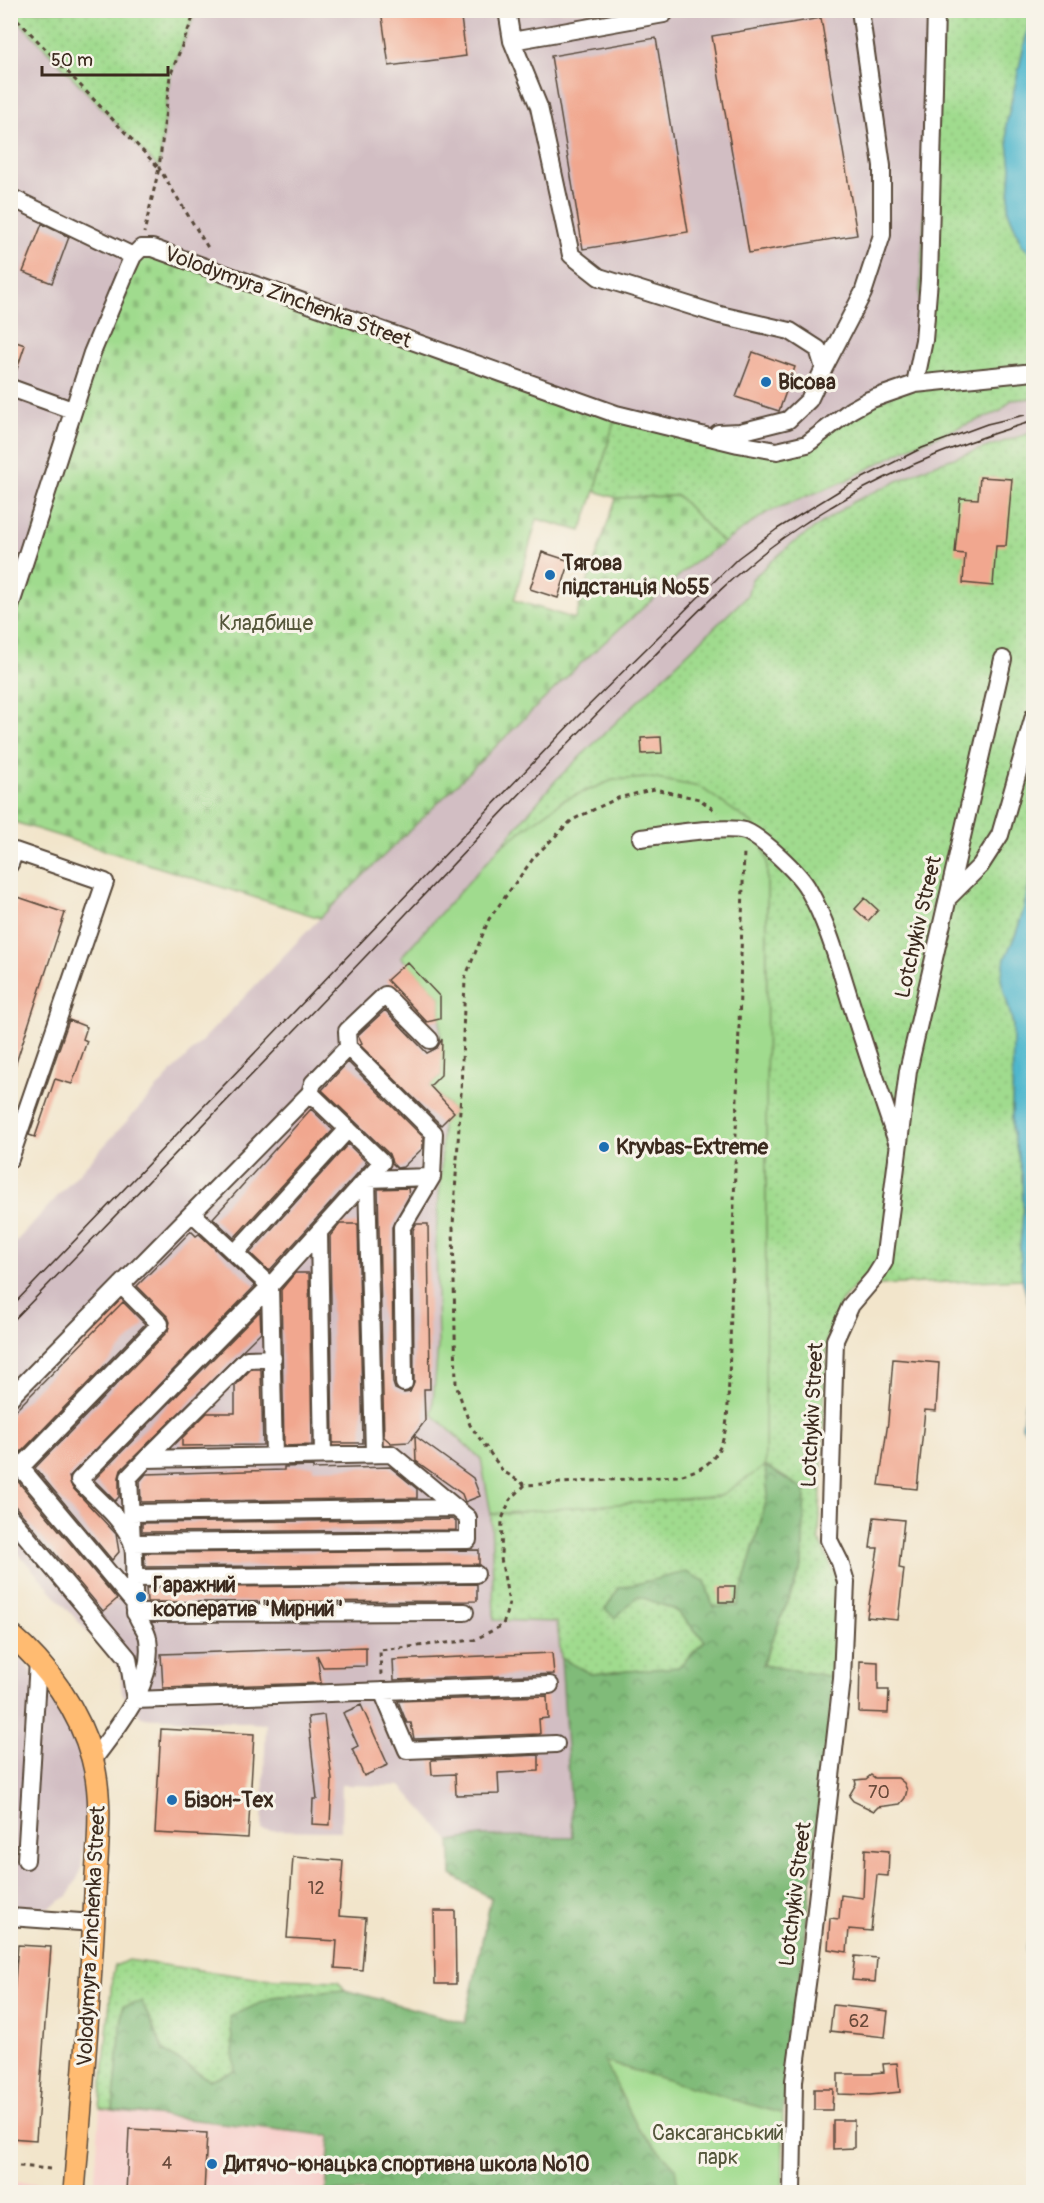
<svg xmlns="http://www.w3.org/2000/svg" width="1044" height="2203" viewBox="0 0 1044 2203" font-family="Pangolin,sans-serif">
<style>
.built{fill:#f7d0cc}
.industrial{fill:#d2bec3}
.grass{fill:url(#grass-dots);stroke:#6e8256;stroke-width:1.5}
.forest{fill:url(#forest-crowns);stroke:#5e724c;stroke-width:1.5}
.cemetery{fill:url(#cemetery-stones);stroke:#6e8256;stroke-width:1.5}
.green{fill:#a0db8e;stroke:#6e8256;stroke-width:1.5}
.water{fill:#4fb7cd;stroke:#457076;stroke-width:1.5}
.building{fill:#f1a78f}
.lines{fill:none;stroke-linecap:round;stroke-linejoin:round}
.minor-casing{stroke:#564638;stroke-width:20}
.major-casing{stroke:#564638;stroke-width:24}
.path{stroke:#564638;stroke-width:3;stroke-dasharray:4.5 4.5;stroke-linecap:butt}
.minor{stroke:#fff;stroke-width:16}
.major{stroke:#ffbb71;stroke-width:21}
.tram{stroke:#3b2a1e;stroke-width:1.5}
.poi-dot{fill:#1f6fb2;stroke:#f7f3e8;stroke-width:2}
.labels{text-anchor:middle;stroke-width:6;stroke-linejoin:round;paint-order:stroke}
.number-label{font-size:18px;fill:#68493a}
.street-label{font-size:21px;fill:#3b2a1e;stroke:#f7f3e8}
.poi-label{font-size:21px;font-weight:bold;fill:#3b2a1e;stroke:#f7f3e8;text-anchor:start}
.park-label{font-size:21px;fill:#54563a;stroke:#f7f3e8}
</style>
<defs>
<pattern id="grass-dots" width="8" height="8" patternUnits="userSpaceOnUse" patternTransform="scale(1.5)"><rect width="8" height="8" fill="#a0db8e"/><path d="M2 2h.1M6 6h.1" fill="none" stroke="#8bbc7a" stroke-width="1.8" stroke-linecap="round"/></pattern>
<pattern id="forest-crowns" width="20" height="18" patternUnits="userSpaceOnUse" patternTransform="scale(1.5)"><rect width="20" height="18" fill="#80bb79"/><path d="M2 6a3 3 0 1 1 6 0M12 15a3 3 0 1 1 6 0" fill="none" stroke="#6a9863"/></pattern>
<pattern id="cemetery-stones" width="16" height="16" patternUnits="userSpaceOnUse" patternTransform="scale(1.5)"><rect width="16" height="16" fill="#a0db8e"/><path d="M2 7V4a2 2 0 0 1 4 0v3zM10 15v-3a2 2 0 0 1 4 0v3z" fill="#8bbc7a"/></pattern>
</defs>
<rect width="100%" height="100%" fill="#f7f3e8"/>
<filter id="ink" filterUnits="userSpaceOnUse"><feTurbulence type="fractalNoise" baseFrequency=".0167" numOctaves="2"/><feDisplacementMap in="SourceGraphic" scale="12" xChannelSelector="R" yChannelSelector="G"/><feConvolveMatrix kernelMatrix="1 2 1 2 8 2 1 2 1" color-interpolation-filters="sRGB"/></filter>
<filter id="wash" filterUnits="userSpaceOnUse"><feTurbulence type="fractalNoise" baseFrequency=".008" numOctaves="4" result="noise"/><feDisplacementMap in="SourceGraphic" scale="24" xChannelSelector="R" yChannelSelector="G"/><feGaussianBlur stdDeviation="1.35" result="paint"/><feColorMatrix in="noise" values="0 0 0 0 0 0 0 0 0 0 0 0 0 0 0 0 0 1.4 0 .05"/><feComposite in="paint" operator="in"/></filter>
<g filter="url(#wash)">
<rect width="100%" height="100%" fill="#f2e5cb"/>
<path class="built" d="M100,2108L330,2136L326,2192H94Z
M10,2182L38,2183L37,2192H11Z"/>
<path class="industrial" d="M196,11H936L915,384L807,444L11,598V15L17,19L158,167L170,76Z
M1033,398V432L930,466L853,502L790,545L752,579L748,596L555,781L500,847L401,957L440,997L441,1075L454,1112L442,1124L441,1170L436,1237L438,1346L432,1413L481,1459L491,1514L494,1620L558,1622L573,1837L481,1836L450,1841L401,1786L342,1785L341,1831L262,1830L266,1724L141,1717L122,1693L120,1669L11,1545L10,1248L173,1071L320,918L579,665L690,566L768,512L845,481L914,445L1001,411L1011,400Z
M10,1649L16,1652L41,1683L76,1739L88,1801L81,1871L68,1896L48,1908L11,1905Z"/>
<path class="grass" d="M10,11H196L170,76L159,168L17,19L11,15Z
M936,11H1032L1006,125L1011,168L1008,211L1022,245L1033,256V398L1011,400L1001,411L914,445L845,481L768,512L723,543L678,496L616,498L595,491L616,414L777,451L915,384Z
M1033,432V868L1024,908L1001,979L1013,1024L1012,1128L1022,1174L1023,1211L1020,1248L1022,1279L878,1285L857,1284L841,1302L827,1339L819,1539L840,1585L834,1677L762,1665L802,1566L805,1490L766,1466L768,1495L737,1606L713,1607L705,1581L619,1588L615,1618L637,1595L676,1610L705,1641L678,1668L591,1674L561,1658L557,1622L494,1620L491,1514L516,1513L765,1466L767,860L754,825L651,778L614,780L564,800L500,847L555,781L747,596L752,579L790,545L853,502L930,466Z
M128,1960L255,1978L338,1981L345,1990L273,1997L235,2071L209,2080L164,2051L142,2003L123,2006L113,2110L100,2108L112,1979L115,1966Z"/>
<path class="forest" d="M765,1466L805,1490L802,1566L762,1665L834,1677L804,1950L783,2114L605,2062L638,2128L675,2167L679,2192H326L330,2136L113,2110L123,2006L142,2002L164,2051L209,2080L235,2071L230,2017L273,1997L345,1990L465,2023L491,1898L452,1875L450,1841L481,1836L573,1837L561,1658L591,1674L678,1667L705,1641L676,1610L638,1596L615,1618L605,1609L619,1588L686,1572L705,1581L713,1607L737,1606L768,1495Z"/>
<path class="cemetery" d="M141,248L616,414L595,491L581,531L537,519L514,600L575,619L616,498L678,496L723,543L690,566L579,665L320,918L11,821V607L72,410Z"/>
<path class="green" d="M651,778L700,787L754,825L767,860L765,1466L720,1496L491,1514L481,1459L432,1414L438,1346L436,1237L441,1170L442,1124L454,1112L430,1086L441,1075L440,997L401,957L500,847L564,800L613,780Z
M605,2062L783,2114V2192H679L675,2167L638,2128Z"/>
<path class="water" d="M1032,11H1034L1033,256L1022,245L1008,211L1011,168L1006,125Z
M1033,868V1440L1022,1426L1025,1402L1031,1393L1033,1373L1030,1309L1022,1279L1020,1248L1023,1211L1022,1174L1012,1128L1013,1024L1001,979L1005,958L1017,931L1024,908Z
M1033,1885H1034L1033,2014L1026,1949L1031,1931Z"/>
<g id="blocks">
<path class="building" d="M381,10H460L466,56L389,66Z
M821,18L857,235L749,253L712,36Z
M656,38L688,232L583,249L551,56Z
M42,224L69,237L52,283L23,272Z
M10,340L25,345L14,378H10Z
M753,352L795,367L779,411L736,397Z
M980,477L1012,479L1006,546H996L993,586L963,583L965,554L955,553L960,498L978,499Z
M542,552L570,561L558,598L530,589Z
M661,737L662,753L642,754L641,738Z
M18,897L65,913L13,1072H10V920Z
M865,898L878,910L868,921L855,909Z
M407,962L440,997V1019L427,1022L387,980Z
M385,1010L427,1053L437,1048L442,1039L441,1075L430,1086L454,1112L441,1125L360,1045L362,1043L358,1035Z
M69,1020L87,1027L83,1039L87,1041L72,1084L55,1079L35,1137L29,1135Z
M348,1062L423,1137V1148L403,1167L397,1168L392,1163L389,1154L322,1090Z
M311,1109L333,1130L234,1238L213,1218Z
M348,1144L367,1163L269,1271L250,1253Z
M408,1188L409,1196L392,1227L393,1383L395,1389L404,1393L410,1392L414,1383L413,1230L416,1224H428L430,1389H424L425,1421L409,1442L391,1443L384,1437L378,1189Z
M340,1224H358L363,1443H333L330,1236Z
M191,1231L196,1236L199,1234L255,1286L69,1477L72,1487L116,1534L119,1552L112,1560L35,1468L168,1331L170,1322L168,1317L137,1286Z
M295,1273H309L312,1445L284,1446L281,1290Z
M123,1302L145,1324L21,1452L10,1445V1416Z
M260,1311L261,1332L121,1470L119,1477V1497L115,1501L94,1480Z
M893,1359L939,1363L936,1411L925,1410L917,1489L879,1485L888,1422Z
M251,1369H261L263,1445L182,1446V1438L207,1413H235V1386Z
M415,1436L473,1478L480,1496L465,1502L462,1494L416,1461Z
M313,1466V1469L390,1467L417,1489V1498L141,1502L140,1481L146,1474L284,1470V1467Z
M10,1472L117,1599L103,1611L10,1500Z
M874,1517L904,1520L899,1568L904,1569L898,1620L867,1617L878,1548H870Z
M452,1519L456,1522V1530L142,1532V1523Z
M479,1550V1564L145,1567L144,1553Z
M477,1584V1601L147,1602L146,1588Z
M719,1586H735L734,1602H719Z
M366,1647V1666L323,1667L317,1655L321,1683L163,1688L161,1654Z
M552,1653L554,1674L394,1680L393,1660Z
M860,1661L878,1662V1690H889L888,1713L859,1712Z
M547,1696L548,1718L539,1719L540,1734L414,1739L411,1723H407L398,1701Z
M361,1705L388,1765L364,1776L352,1749L358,1746L343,1713Z
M324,1715L332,1780L330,1825L312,1824L313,1799H317L308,1717Z
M161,1729L254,1734L248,1838L155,1833Z
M539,1755V1771L498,1773L499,1794L456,1795L455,1774L432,1775L431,1760Z
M871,1775L875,1778H898L904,1783L907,1790L905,1798L900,1804L878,1807L874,1811L853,1801L849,1796L856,1784L855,1780L866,1779Z
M865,1849L889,1851L888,1876L877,1875L871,1931L849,1929L847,1952L828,1949L830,1918L839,1919L841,1895L863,1898Z
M293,1857L343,1861L339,1916L366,1918L362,1970L335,1968L337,1941L287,1938Z
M434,1911H455L456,1984H435Z
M18,1945L51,1947L36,2140L10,2138V2042Z
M855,1956L877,1958L875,1982L852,1980Z
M833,2005L888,2011L885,2037L830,2031Z
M897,2063L900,2092L870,2095L838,2094V2074H873V2073L884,2072L883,2064Z
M814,2089H833L832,2110H814Z
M833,2120H854V2148L833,2149Z
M129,2129L207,2133L204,2193H126Z"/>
</g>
</g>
<g filter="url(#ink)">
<use href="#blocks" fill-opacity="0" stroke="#564638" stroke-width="1.5"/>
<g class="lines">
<defs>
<path id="minor" d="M507,10L512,41L539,107L571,255L599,277L720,315L790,331L818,349L824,368L809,400L788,420L740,432L718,433
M512,41L664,14
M10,197L133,256
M824,368L863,293L882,235V166L860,10
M915,384L924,340L929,280L936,10
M11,388L72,410
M10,607L92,353L128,267L133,256L141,248H152L616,414L738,444L777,451L807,444L851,410L869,400L915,384L1034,372
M641,838C664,835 725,825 745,831C761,837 800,874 808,889C828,924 838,962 850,1000C865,1047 881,1095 897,1142
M10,864L15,851L105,882L10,1159
M948,898L980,866L1000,835L1034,716
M348,1047L434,1133L432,1177L367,1179L374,1454
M310,1093L313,1083L348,1047L347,1031L385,995L430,1040
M192,1213L270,1286L274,1456
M319,1232L323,1455
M235,1253L348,1129
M404,1383L402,1227L432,1177
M10,1398L310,1093L382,1162L270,1286L79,1480C96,1498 122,1518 132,1542C137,1556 132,1593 135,1610C137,1621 147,1629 148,1639C155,1685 118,1726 93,1760
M391,1454L468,1518V1540L132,1543L129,1477L146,1459Z
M10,1455L135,1604
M146,1459L247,1359L273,1358
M21,1467L160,1324L121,1285
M131,1513L456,1508
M10,1517L128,1658L135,1700L550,1685
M134,1578L476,1574
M135,1613L465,1612
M382,1691L407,1750L556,1744
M26,1860L38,1661
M10,1917L94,1923
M792,2192L794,2081L811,1954L842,1679L846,1582L840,1562L829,1540L835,1340L851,1305L874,1278L884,1262L908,1071L1003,659"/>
<path id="major" d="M10,1634C48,1666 79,1710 92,1758C104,1801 97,1849 95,1893C91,1993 82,2093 74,2192"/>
</defs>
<use href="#minor" class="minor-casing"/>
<use href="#major" class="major-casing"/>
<path class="path" d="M196,10L170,76L159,168L210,251
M10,15L17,19L159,168L144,233
M525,1485L503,1471L470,1425L456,1385L453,1226L461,1093L465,978L489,919L535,856L572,820L618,798L655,789L699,799L717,812
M381,1675L380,1650L474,1640L503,1625L509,1603L501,1558L502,1519L510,1500L525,1485L679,1476C686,1474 694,1471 701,1468C731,1451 727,1410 729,1381L744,850
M10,2165L50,2169"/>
<use href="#minor" class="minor"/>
<use href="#major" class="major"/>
<path class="tram" d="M10,1308L578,716L738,558L777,529L847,486L922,448L987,424L1025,415
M10,1324C142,1188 275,1052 405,915C483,832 561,750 641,669C686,624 731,575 783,538C859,484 944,447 1034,421"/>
</g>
</g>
<g class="poi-dot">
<circle cx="766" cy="382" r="6"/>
<circle cx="550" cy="575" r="6"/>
<circle cx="604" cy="1147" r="6"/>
<circle cx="141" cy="1597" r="6"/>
<circle cx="172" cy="1800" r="6"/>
<circle cx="212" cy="2164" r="6"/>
</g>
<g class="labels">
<g class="number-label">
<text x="879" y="1798">70</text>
<text x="316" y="1894">12</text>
<text x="859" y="2027">62</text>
<text x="167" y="2169">4</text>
</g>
<g class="street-label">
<text transform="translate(288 297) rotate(20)" y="7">Volodymyra Zinchenka Street</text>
<text transform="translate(918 927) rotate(-77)" y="7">Lotchykiv Street</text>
<text transform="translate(812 1415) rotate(-87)" y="7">Lotchykiv Street</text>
<text transform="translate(795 1894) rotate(-83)" y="7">Lotchykiv Street</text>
<text transform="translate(91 1936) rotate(-87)" y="7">Volodymyra Zinchenka Street</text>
</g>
<g class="poi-label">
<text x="778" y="389">Вісова</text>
<text x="562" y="570">Тягова<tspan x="562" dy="24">підстанція №55</tspan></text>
<text x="616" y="1154">Kryvbas-Extreme</text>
<text x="153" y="1592">Гаражний<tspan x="153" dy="24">кооператив "Мирний"</tspan></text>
<text x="184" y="1807">Бізон-Тех</text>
<text x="224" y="2171">Дитячо-юнацька спортивна школа №10</text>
</g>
<g class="park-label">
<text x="266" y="630">Кладбище</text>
<text x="718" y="2140">Саксаганський<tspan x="718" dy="24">парк</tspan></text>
</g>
</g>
<rect width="1044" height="2203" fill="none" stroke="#f7f3e8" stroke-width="36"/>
<path d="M42 66v9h126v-9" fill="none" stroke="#3b2a1e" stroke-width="3"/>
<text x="51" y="66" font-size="18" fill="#3b2a1e" stroke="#f7f3e8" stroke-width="4.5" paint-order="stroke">50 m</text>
</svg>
